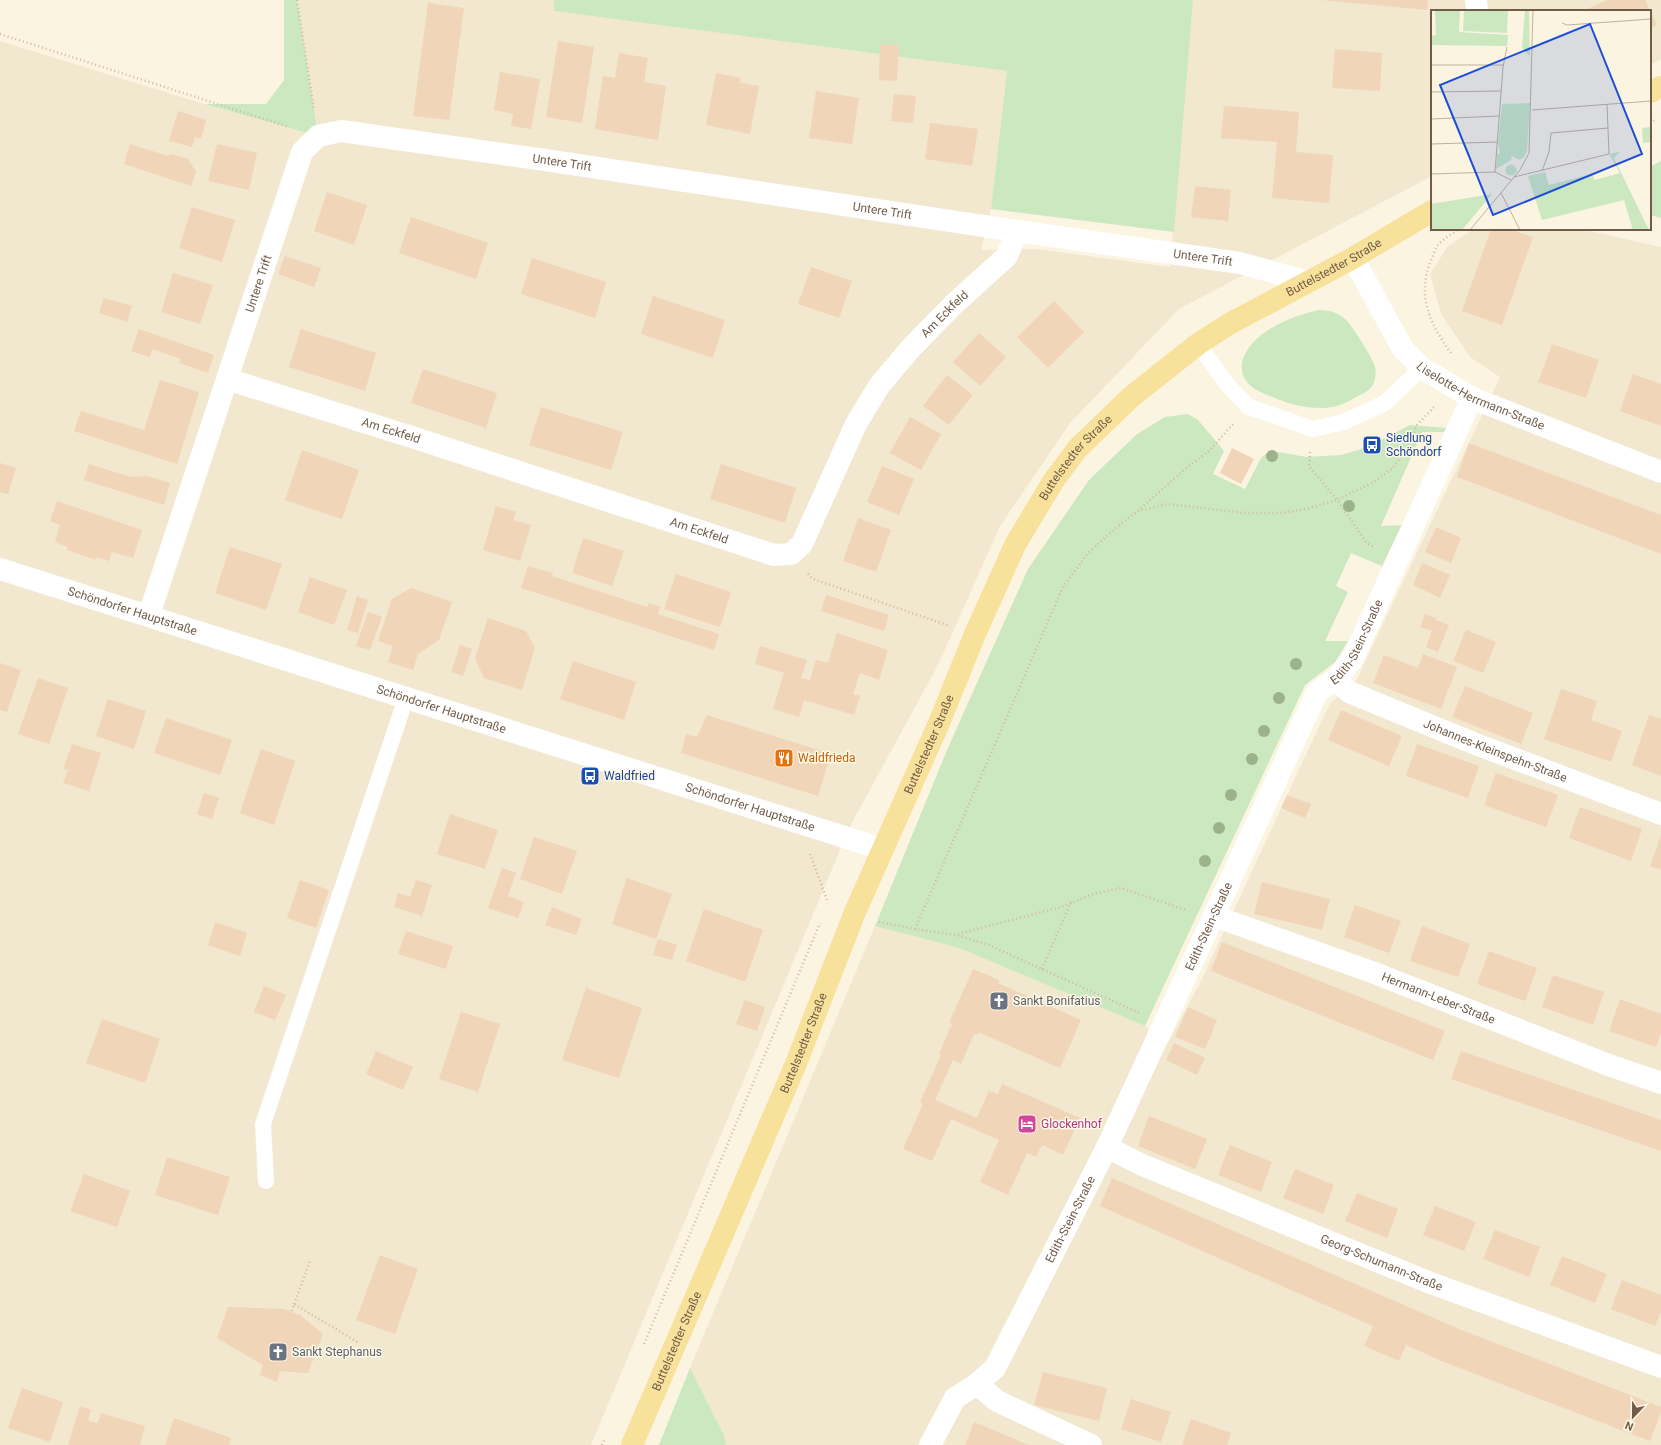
<svg xmlns="http://www.w3.org/2000/svg" width="1661" height="1445" viewBox="0 0 1661 1445" font-family="Roboto,sans-serif">
<style>
.residential{fill:#f2e7cf}
.green{fill:#cbe8c0}
.building{fill:#f0d5b9}
.lines{fill:none;stroke-linecap:round;stroke-linejoin:round}
.path{stroke:#d4b99d;stroke-width:2.5;stroke-dasharray:1 3;stroke-linecap:butt}
.service{stroke:#fff;stroke-width:16}
.minor{stroke:#fff;stroke-width:22}
.tertiary{stroke:#fff;stroke-width:22}
.primary{stroke:#f8e19a;stroke-width:22}
.tree{fill:#9cb28a}
.labels{text-anchor:middle;stroke-width:3;stroke-linejoin:round;paint-order:stroke}
.street-label{font-size:12px;fill:#715c49;stroke:#fef8e6}
.transit-label{font-size:12px;fill:#164399;stroke:#fef8e6;text-anchor:start}
.food-label{font-size:12px;fill:#c56008;stroke:#fef8e6;text-anchor:start}
.worship-label{font-size:12px;fill:#5b616d;stroke:#fef8e6;text-anchor:start}
.hotel-label{font-size:12px;fill:#b23c85;stroke:#fef8e6;text-anchor:start}
.inset-road{fill:none;stroke:#c0b29f;stroke-width:1}
.view{fill:#1d4ed8;fill-opacity:0.15;stroke:#1d4ed8;stroke-width:2}
.inset-edge{fill:none;stroke:#715c49;stroke-width:2}
</style>
<rect width="100%" height="100%" fill="#fbf4e0"/>
<path class="residential" d="M297,0H554V11L1007,71L991,209L981,250L1036,249L1170,267L1193,0H1661V59L1650,65V11H1432V176L1179,309L1070,423L1000,526L938,665L850,826L591,1445H0V41L204,104L317,136Z
M1474,229H1581L1661,247V1445H726L724,1435L690,1368L875,926L959,948L1145,1026L1165,1048L1200,983L1330,703L1356,681L1500,377L1470,357L1441,314L1430,274L1448,246Z"/>
<path class="green" d="M284,0H297L318,136L204,104H266L284,80Z
M554,0H1193L1174,232L991,209L1007,71L554,11Z
M1661,161V218L1650,215V167Z
M1319,310C1328,310 1337,312 1344,318C1353,326 1369,353 1374,364C1376,369 1376,374 1375,379C1373,389 1365,393 1356,397C1350,400 1344,404 1337,406C1318,411 1293,406 1275,398C1265,394 1253,390 1247,382C1242,376 1241,368 1242,362C1250,332 1292,316 1319,310Z
M1188,414L1198,420L1224,451L1213,474L1245,489L1260,460L1264,455L1269,453L1279,452L1306,457L1341,455L1358,450L1381,440L1410,425L1446,428L1444,432H1422L1381,526L1402,525L1382,566L1351,553L1336,586L1348,592L1325,641H1348L1335,662L1305,685L1145,1026L959,948L875,926L947,750L1028,569L1089,480L1137,434L1165,417Z
M690,1368L724,1435L726,1445H659Z"/>
<path class="building" d="M1322,0H1428L1427,10Z
M1607,0H1645L1657,25L1650,28V11H1583Z
M428,3L464,8L449,120L413,116Z
M558,41L594,47L582,123L546,117Z
M880,44L899,45L897,81L879,80Z
M1335,49L1382,53L1380,91L1332,88Z
M619,53L648,58L644,82L666,86L658,140L595,129L603,76L615,78Z
M500,72L540,79L531,129L511,126L513,114L494,110Z
M716,73L741,78L740,83L759,86L750,134L706,125Z
M816,91L859,98L852,144L809,138Z
M894,94L916,96L913,123L891,121Z
M1224,106L1299,112L1296,152L1333,155L1329,203L1272,198L1277,142L1221,138Z
M178,111L206,120L201,139L195,137L192,147L169,141Z
M930,123L978,129L972,166L925,159Z
M130,144L168,156L170,154L188,159L196,172L191,186L124,164Z
M217,144L257,153L249,190L208,181Z
M1195,186L1231,190L1228,221L1191,217Z
M327,192L367,205L354,245L314,231Z
M192,207L235,220L222,262L179,248Z
M411,217L488,243L476,279L399,253Z
M1491,229H1509L1533,237L1502,325L1462,311Z
M285,256L321,268L314,287L278,274Z
M532,258L606,282L595,318L521,294Z
M811,267L852,281L839,318L798,304Z
M173,273L213,285L200,324L161,312Z
M653,296L725,320L713,358L641,334Z
M104,298L132,306L127,322L99,313Z
M1054,301L1084,332L1048,368L1017,337Z
M139,329L214,355L208,373L179,363L181,359L152,349L150,357L131,351Z
M301,329L376,353L365,391L289,367Z
M979,333L1006,357L980,386L953,362Z
M1552,344L1599,360L1586,398L1538,382Z
M423,369L497,393L486,428L411,403Z
M1633,374L1661,384V426L1620,411Z
M947,375L973,395L949,425L923,406Z
M160,380L199,392L177,464L74,431L81,411L144,430Z
M541,407L623,432L611,470L529,445Z
M910,417L941,434L921,470L890,453Z
M1469,443L1661,515V554L1457,477Z
M1232,448L1254,459L1241,484L1220,473Z
M302,450L359,470L342,519L285,500Z
M0,463L16,468L8,494L0,492Z
M89,464L131,477L147,476L170,483L164,505L84,480Z
M721,464L796,488L785,523L710,499Z
M882,466L914,479L899,515L867,502Z
M57,501L142,530L133,558L112,552L109,561L96,557V560L67,550L68,547L55,542L60,525L50,521Z
M496,506L516,512L513,520L531,525L520,561L483,550Z
M858,518L891,530L876,572L843,561Z
M1436,527L1461,538L1451,563L1425,552Z
M583,538L624,551L612,586L572,573Z
M230,547L282,564L266,610L215,593Z
M1422,563L1450,575L1440,598L1413,585Z
M528,566L553,573L552,576L647,607L649,603L660,607L658,614L719,634L714,650L521,588Z
M676,574L731,592L720,627L664,609Z
M310,577L347,590L334,625L298,612Z
M411,588L452,602L439,640L418,654L413,670L388,662L393,646L378,641L392,599Z
M826,595L889,615L884,631L821,611Z
M357,596L368,600L358,633L347,630Z
M368,612L382,617L370,650L356,646Z
M1425,614L1436,618V620L1449,625L1438,652L1426,647L1432,631L1420,627Z
M488,618L526,631L535,648L522,690L484,678L475,658Z
M1466,630L1496,642L1483,673L1453,661Z
M837,633L888,650L879,680L860,673L853,694L860,696L854,715L804,700L799,717L773,709L784,673L755,664L760,646L807,660L801,678L810,680L816,660L828,663Z
M460,645L472,649L463,676L451,672Z
M1423,654L1457,667L1441,709L1373,683L1384,655L1418,668Z
M573,661L636,682L624,720L560,699Z
M0,663L21,670L7,712L0,710Z
M38,678L68,688L49,744L18,734Z
M1465,686L1533,713L1521,744L1452,717Z
M1561,689L1597,701L1591,720L1622,731L1611,762L1544,739Z
M108,699L146,711L134,749L96,736Z
M1341,710L1402,736L1389,766L1328,740Z
M707,715L831,754L818,796L681,753L686,734L697,737Z
M1649,715L1661,719V776L1632,765Z
M166,718L232,740L220,775L154,753Z
M72,744L101,753L89,791L63,783L68,770L63,769Z
M1417,744L1479,766L1468,798L1406,776Z
M261,749L295,761L274,825L240,813Z
M1496,773L1558,795L1546,827L1484,805Z
M204,793L219,798L212,819L197,814Z
M1287,795L1311,804L1305,818L1281,808Z
M1580,807L1642,829L1631,861L1569,838Z
M450,814L498,830L485,869L437,854Z
M1661,835V870L1650,866Z
M534,837L577,851L562,894L520,879Z
M502,868L516,873L508,896L524,902L518,918L488,908Z
M627,878L672,894L656,939L612,924Z
M300,880L329,890L316,928L287,918Z
M416,880L432,885L422,916L394,907L398,893L410,897Z
M1262,882L1330,899L1322,930L1254,914Z
M1355,905L1401,921L1389,953L1344,937Z
M552,907L582,919L576,935L545,925Z
M704,909L763,930L745,982L686,961Z
M215,922L247,933L240,956L208,945Z
M1422,926L1470,944L1458,977L1410,961Z
M406,931L453,946L446,969L398,954Z
M658,939L677,945L672,960L653,955Z
M1222,942L1445,1031L1433,1060L1211,971Z
M1489,951L1537,968L1525,1001L1477,984Z
M973,969L999,980L998,983L1081,1020L1060,1068L978,1032L977,1035L974,1034L961,1064L953,1060L935,1100L977,1118L989,1091L998,1094L1002,1084L1080,1118L1063,1155L1042,1145L1036,1157L1027,1153L1008,1195L980,1182L999,1140L951,1119L932,1161L903,1149L923,1104L920,1102L941,1055L939,1054L952,1024L949,1023Z
M1553,975L1604,992L1593,1025L1542,1007Z
M264,986L286,995L275,1020L254,1012Z
M586,988L642,1008L619,1078L562,1060Z
M1620,999L1661,1014V1033L1656,1047L1609,1031Z
M745,1000L765,1007L757,1031L736,1024Z
M1188,1007L1217,1020L1205,1049L1175,1037Z
M461,1012L500,1024L478,1092L439,1079Z
M102,1019L160,1039L145,1083L86,1063Z
M1174,1043L1205,1058L1197,1075L1166,1060Z
M376,1051L413,1067L403,1090L366,1074Z
M1461,1051L1661,1120V1151L1451,1079Z
M1149,1116L1207,1139L1195,1169L1138,1146Z
M1230,1145L1272,1162L1261,1192L1218,1175Z
M167,1157L230,1177L218,1215L155,1195Z
M1295,1169L1334,1185L1323,1214L1283,1198Z
M84,1174L130,1191L117,1227L70,1211Z
M1112,1178L1459,1329L1661,1407V1412L1650,1441L1444,1362L1406,1345L1399,1361L1364,1346L1373,1326L1100,1206Z
M1357,1193L1398,1209L1387,1238L1345,1221Z
M1435,1206L1476,1222L1464,1251L1423,1235Z
M1495,1230L1540,1247L1529,1277L1483,1259Z
M380,1255L418,1269L395,1334L356,1320Z
M1562,1256L1607,1274L1595,1303L1550,1285Z
M1622,1280L1661,1295V1312L1655,1326L1611,1309Z
M228,1307L284,1309L300,1315L323,1334L308,1373L280,1371L277,1382L260,1375L263,1365L217,1338Z
M1043,1372L1107,1388L1099,1421L1034,1405Z
M22,1388L63,1402L50,1442L8,1428Z
M1131,1399L1171,1412L1161,1442L1121,1429Z
M80,1406L91,1410L88,1421L98,1423L101,1413L145,1426L140,1445H68Z
M174,1418L231,1438L229,1445H165Z
M1191,1419L1231,1433L1227,1445H1182Z
M974,1422L1019,1441L1029,1445H965Z"/>
<g class="lines">
<path class="path" d="M297,0L314,110
M0,34L289,127
M1650,123L1657,119
M1451,353C1429,323 1416,294 1432,258C1434,253 1436,247 1439,244C1444,238 1453,234 1459,229
M1310,452L1309,466L1337,500L1367,543L1374,547
M1138,511L1186,468L1209,451L1233,424
M808,574L813,579L950,626
M810,854L828,903
M879,922L915,929L956,935L989,945L1139,1013
M915,929L1063,587L1088,553L1123,522L1138,511L1167,504L1245,513H1281L1306,509L1337,500L1374,482L1393,468L1406,449L1417,425L1434,407
M958,934L1061,907L1093,894L1121,888L1186,910
M1042,969L1071,902
M294,1304L310,1261
M292,1311L294,1304L359,1343
M644,1344L820,923
M602,1445L605,1438"/>
<path class="service" d="M1198,344L1230,388L1249,407L1313,429L1344,422L1385,403L1422,368
M266,1181L263,1124L406,698"/>
<g class="minor">
<path d="M1476,0L1477,11"/>
<path id="s1" d="M1353,258L1403,349L1422,368L1472,398L1661,472"/>
<path id="s2" d="M227,379L415,438L774,555L791,554L802,544L856,424L879,386L910,349L953,305L1007,256L1017,231"/>
<path id="s3" d="M149,615L302,152L318,136L341,131L545,160L1017,231L1240,263L1308,282"/>
<path id="s4" d="M1336,679L1349,692L1478,745L1661,814"/>
<path id="s5" d="M1214,916L1372,972L1606,1064L1661,1083"/>
<path id="s6" d="M1107,1147L1140,1164L1428,1282L1661,1367"/>
<path d="M977,1384L997,1401L1091,1445"/>
<path id="s7" d="M930,1445L955,1398L977,1384L995,1368L1107,1147L1317,692L1336,679L1352,660L1472,398"/>
</g>
<path class="tertiary" id="s8" d="M0,569L882,849"/>
<g class="primary">
<path d="M1650,92L1661,87"/>
<path id="s9" d="M632,1445L795,1066L855,912L939,723L975,634L1016,543L1054,480L1078,448L1131,397L1198,344L1229,324L1353,258L1432,211"/>
</g>
</g>
<g class="tree">
<circle cx="1272" cy="456" r="6"/>
<circle cx="1349" cy="506" r="6"/>
<circle cx="1296" cy="664" r="6"/>
<circle cx="1279" cy="698" r="6"/>
<circle cx="1264" cy="731" r="6"/>
<circle cx="1252" cy="759" r="6"/>
<circle cx="1231" cy="795" r="6"/>
<circle cx="1219" cy="828" r="6"/>
<circle cx="1205" cy="861" r="6"/>
</g>
<defs>
<symbol id="bus-square" viewBox="-11 -11 22 22"><rect x="-9" y="-9" width="18" height="18" rx="4" fill="#1a4fb4" stroke="#fef8e6"/><path d="M-5-6H5V4H4V6H2V4H-2V6H-4V4H-5ZM-3.5-4V0h7V-4ZM-3.5 1.2v1.5H-2V1.2ZM2 1.2v1.5H3.5V1.2Z" fill="#fff"/></symbol>
<symbol id="restaurant-square" viewBox="-11 -11 22 22"><rect x="-9" y="-9" width="18" height="18" rx="4" fill="#e8710a" stroke="#fef8e6"/><path d="M-5-6h1v4h1v-4h1v4h1v-4h1v5L-1.5 .5V6h-2V.5L-5-1ZM5-6V6H3V1.5H1.5Q1.5-4 5-6Z" fill="#fff"/></symbol>
<symbol id="church-square" viewBox="-11 -11 22 22"><rect x="-9" y="-9" width="18" height="18" rx="4" fill="#6b7280" stroke="#fef8e6"/><path d="M-1.2-6h2.4v3.5h3.3v2.4h-3.3V6h-2.4V-.1h-3.3v-2.4h3.3Z" fill="#fff"/></symbol>
<symbol id="hotel-square" viewBox="-11 -11 22 22"><rect x="-9" y="-9" width="18" height="18" rx="4" fill="#d1479c" stroke="#fef8e6"/><path d="M-6-4.5h1.5V1H6V5H4.5V3h-9V5H-6ZM-4 0a1.8 1.8 0 1 1 3.6 0ZM.5 0V-2.5h3Q6-2.5 6 0Z" fill="#fff"/></symbol>
</defs>
<g fill-rule="evenodd">
<use href="#bus-square" x="1361" y="434" width="22" height="22"/>
<use href="#restaurant-square" x="773" y="747" width="22" height="22"/>
<use href="#bus-square" x="579" y="765" width="22" height="22"/>
<use href="#church-square" x="988" y="990" width="22" height="22"/>
<use href="#hotel-square" x="1016" y="1113" width="22" height="22"/>
<use href="#church-square" x="267" y="1341" width="22" height="22"/>
</g>
<g class="labels">
<g class="street-label">
<text dy="4" stroke="none"><textPath href="#s3" startOffset="757">Untere Trift</textPath></text>
<text dy="4" stroke="none"><textPath href="#s3" startOffset="1081">Untere Trift</textPath></text>
<text dy="4" stroke="none"><textPath href="#s3" startOffset="1405">Untere Trift</textPath></text>
<text dy="4" stroke="none"><textPath href="#s9" startOffset="1409">Buttelstedter Straße</textPath></text>
<text dy="4" stroke="none"><textPath href="#s3" startOffset="349">Untere Trift</textPath></text>
<text dy="4" stroke="none"><textPath href="#s2" startOffset="880">Am Eckfeld</textPath></text>
<text dy="4" stroke="none"><textPath href="#s1" startOffset="196">Liselotte-Herrmann-Straße</textPath></text>
<text dy="4" stroke="none"><textPath href="#s2" startOffset="172">Am Eckfeld</textPath></text>
<text dy="4" stroke="none"><textPath href="#s9" startOffset="1085">Buttelstedter Straße</textPath></text>
<text dy="4" stroke="none"><textPath href="#s2" startOffset="496">Am Eckfeld</textPath></text>
<text dy="4" stroke="none"><textPath href="#s8" startOffset="139">Schöndorfer Hauptstraße</textPath></text>
<text dy="4" stroke="none"><textPath href="#s7" startOffset="918">Edith-Stein-Straße</textPath></text>
<text dy="4" stroke="none"><textPath href="#s8" startOffset="463">Schöndorfer Hauptstraße</textPath></text>
<text dy="4" stroke="none"><textPath href="#s9" startOffset="761">Buttelstedter Straße</textPath></text>
<text dy="4" stroke="none"><textPath href="#s4" startOffset="176">Johannes-Kleinspehn-Straße</textPath></text>
<text dy="4" stroke="none"><textPath href="#s8" startOffset="787">Schöndorfer Hauptstraße</textPath></text>
<text dy="4" stroke="none"><textPath href="#s7" startOffset="594">Edith-Stein-Straße</textPath></text>
<text dy="4" stroke="none"><textPath href="#s5" startOffset="239">Hermann-Leber-Straße</textPath></text>
<text dy="4" stroke="none"><textPath href="#s9" startOffset="437">Buttelstedter Straße</textPath></text>
<text dy="4" stroke="none"><textPath href="#s7" startOffset="270">Edith-Stein-Straße</textPath></text>
<text dy="4" stroke="none"><textPath href="#s6" startOffset="298">Georg-Schumann-Straße</textPath></text>
<text dy="4" stroke="none"><textPath href="#s9" startOffset="113">Buttelstedter Straße</textPath></text>
</g>
<g class="transit-label">
<text x="1386" y="442">Siedlung<tspan x="1386" dy="14">Schöndorf</tspan></text>
<text x="604" y="780">Waldfried</text>
</g>
<g class="food-label">
<text x="798" y="762">Waldfrieda</text>
</g>
<g class="worship-label">
<text x="1013" y="1005">Sankt Bonifatius</text>
<text x="292" y="1356">Sankt Stephanus</text>
</g>
<g class="hotel-label">
<text x="1041" y="1128">Glockenhof</text>
</g>
</g>
<g transform="translate(1431 10)">
<rect width="220" height="220" fill="#fbf4e0"/>
<path d="M4,0H29L28,22L77,25L76,36L0,35V26L5,25ZM33,0H77L76,23L32,21ZM94,0H98L99,46L91,38ZM99,93L96,141L93,147L89,150L81,146L80,150L65,159L66,144L69,143L67,133L71,94ZM220,117V132L212,133L211,118ZM189,142L183,148L218,220H202L193,190L111,210L97,166L114,162L118,175L161,164L164,170L189,163L178,144ZM74.5 160a5.5 5.5 0 1 1 11 0a5.5 5.5 0 1 1-11 0ZM61,184L31,220H0V194Z" fill="#cbe8c0"/>
<path class="inset-road" d="M131,13L136,15L220,9M0,55H73M0,82L70,81M101,100L220,91M0,109L68,106M0,134L66,132M111,161L118,142L120,123L177,118M64,162L72,57L76,37M0,164L64,162L80,170M83,167L178,144L176,94M70,183L89,220M39,220L89,160L98,143L102,0"/>
<path class="view" d="M159,14L211,144L62,205L9,75Z"/>
<rect width="220" height="220" class="inset-edge"/>
</g>
<g transform="translate(1633 1417) rotate(202)" stroke="#fef8e6" stroke-width="3" paint-order="stroke">
<path d="M0-3L7 15L0 10L-7 15Z" fill="#715c49"/>
<text y="-6" font-size="11" font-weight="bold" text-anchor="middle" fill="#715c49">N</text>
</g>
</svg>
